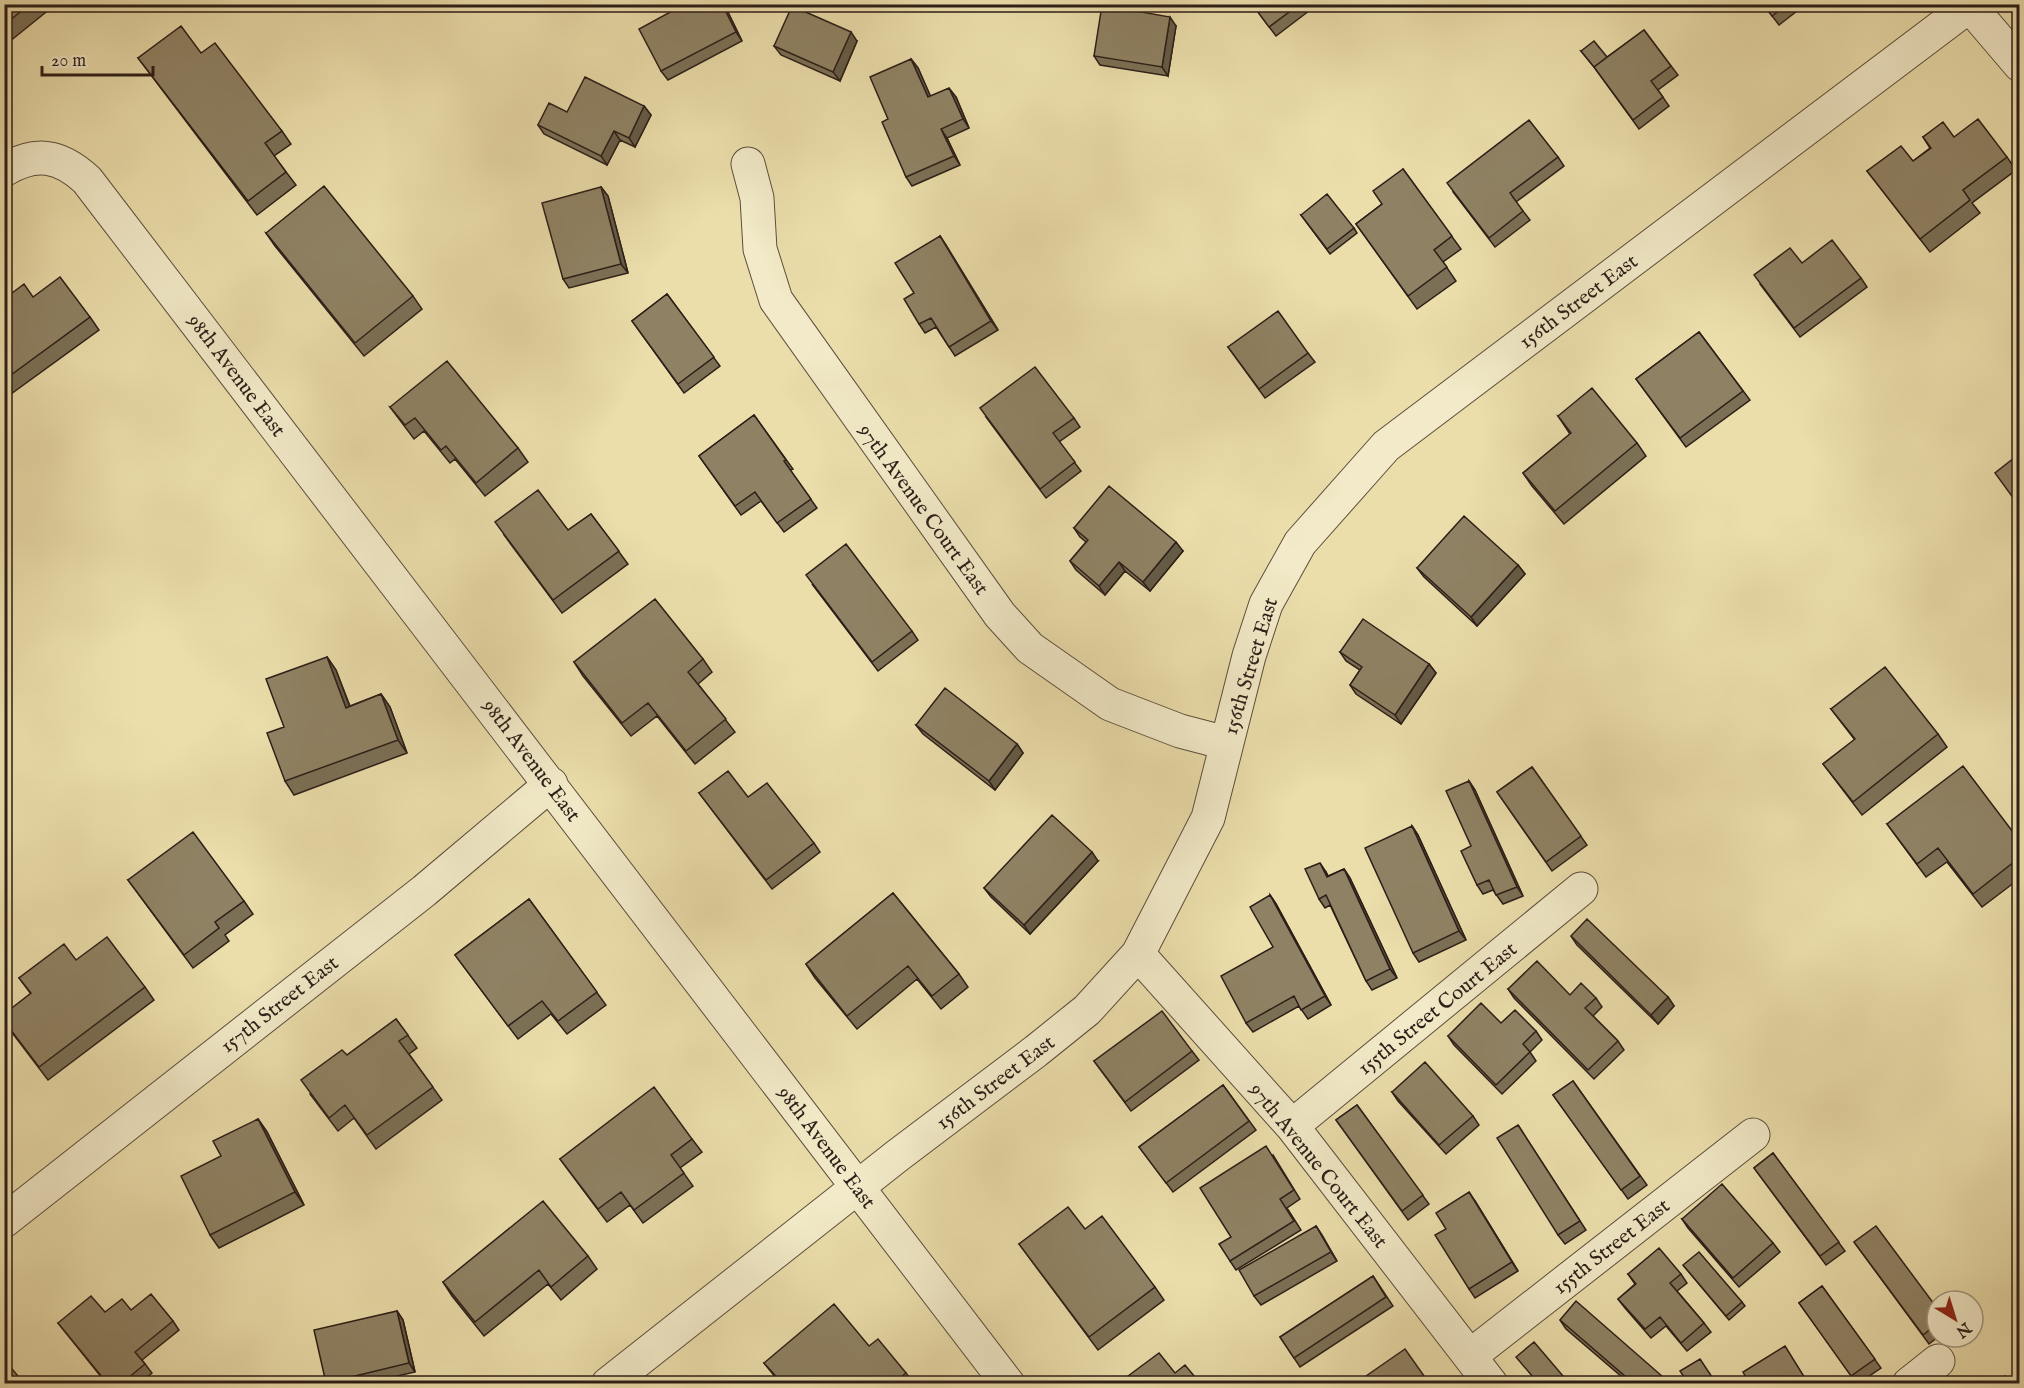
<svg xmlns="http://www.w3.org/2000/svg" width="2024" height="1388" viewBox="0 0 2024 1388" font-family="'IM FELL English',serif">
<style>
.lines{fill:none;stroke-linecap:round;stroke-linejoin:round}
.minor-casing{stroke:#5c4e3d;stroke-width:35}
.minor{stroke:#f2eac8;stroke-width:33}
.wall{fill:#7b7056;stroke:#2c1e18;stroke-width:1.5}
.shaded-wall{fill:#645b46;stroke:#2c1e18;stroke-width:1.5}
.building{fill:#8f8264;stroke:#2c1e18;stroke-width:1.5}
.labels{text-anchor:middle;stroke-width:4.5;stroke-linejoin:round;paint-order:stroke}
.street-label{font-size:21px;fill:#2c1e18;stroke:#f2eac8}
</style>
<rect width="100%" height="100%" fill="#ebdeab"/>
<filter id="stains"><feTurbulence type="fractalNoise" baseFrequency=".00333" numOctaves="4"/><feColorMatrix values="0 0 0 0 .2 0 0 0 0 .09 0 0 0 0 .02 0 0 0 .5 -.17"/></filter>
<radialGradient id="worn" r=".72"><stop offset=".6" stop-color="#630" stop-opacity="0"/><stop offset="1" stop-color="#630" stop-opacity=".3"/></radialGradient>
<g class="lines">
<defs>
<path id="minor" d="M1968,4L2020,65
M748,164L757,198L760,249L776,300L1000,615L1030,648L1110,704L1180,731L1226,743
M4,170C36,151 60,155 87,180L1008,1384
M1138,954L1292,1126L1491,1384
M1292,1126L1581,889
M4,1221L424,891L551,784
M1470,1356L1753,1135
M608,1384L897,1156L1036,1051L1087,1010L1138,954L1208,818L1249,656L1266,604L1300,543L1386,446L1969,6
M1909,1384L1938,1361"/>
</defs>
<use href="#minor" class="minor-casing"/>
<use href="#minor" class="minor"/>
</g>
<path class="wall" d="M4,4H56L4,46Z
M724,4L742,41L668,80L661,71Z
M1252,4H1318L1276,36Z
M1763,4H1806L1779,25Z
M1176,26L1168,76L1100,65L1094,56Z
M1644,30L1678,75L1658,90L1669,106L1639,129L1594,67L1581,51L1607,57Z
M857,41L840,81L781,55L774,46Z
M201,53L282,131L291,144L274,156L296,185L257,215L138,58Z
M911,59L918,68L930,96L956,97L969,128L947,138L960,165L912,186L906,177L888,119Z
M644,106L651,115L635,147L620,140L607,165L544,134L538,125L567,112Z
M1923,137H1954L2007,157L2016,170L1972,203L1980,213L1930,252L1867,171L1913,161L1930,148Z
M1558,157L1564,166L1516,202L1530,220L1495,247L1453,192Z
M1403,169L1461,249L1443,262L1456,281L1417,309L1356,224L1382,204Z
M601,187L608,196L628,273L569,288L563,279Z
M1301,215L1354,228L1357,233L1330,254Z
M266,233L413,296L422,309L364,356L275,246Z
M940,236L998,330L955,356L936,327L925,333L919,324L914,293Z
M1802,263L1861,278L1867,287L1800,337L1760,284Z
M667,294L720,366L684,393L632,321Z
M33,297L90,317L99,330L4,399V299Z
M1699,332L1750,400L1686,447L1636,379Z
M1228,347L1308,353L1315,362L1265,398Z
M390,407L518,448L528,462L485,496L455,459L450,463L424,431L414,439Z
M754,415L793,469L790,470L817,508L784,532L761,501L741,515L699,456Z
M1558,416L1637,443L1646,456L1564,524L1532,486L1523,473L1570,434Z
M986,417L1074,418L1080,427L1059,442L1081,471L1046,498Z
M591,514L628,564L562,613L504,535L568,530Z
M1074,528L1183,551L1150,591L1125,571L1105,595L1076,570L1070,561L1086,542L1080,537Z
M1518,565L1525,574L1477,626L1424,577L1417,568Z
M812,584L912,631L918,640L878,671Z
M1340,652L1429,664L1436,673L1401,724L1356,694L1350,685L1360,670L1346,661Z
M327,657L336,670L350,706L381,694L390,707L407,753L294,795L285,781L284,727Z
M703,659L712,672L698,684L735,732L695,764L657,716L631,736L583,676L574,662Z
M1831,709L1938,734L1947,747L1862,815L1823,764L1855,740Z
M916,725L1017,744L1023,753L995,790L923,734Z
M1532,767L1587,845L1552,871L1497,792Z
M1469,781L1475,790L1523,896L1503,904L1493,890L1483,894L1477,885L1471,846Z
M699,793L748,797L814,843L820,852L772,889Z
M1887,824L2019,840V879L1982,907L1947,862L1926,877Z
M1412,826L1418,835L1466,940L1419,962L1413,953Z
M1098,861L1030,934L991,897L984,888Z
M1344,869L1350,878L1397,978L1372,990L1366,981L1330,905L1325,908L1319,899L1326,872L1328,876Z
M128,880L244,901L253,914L225,935L229,941L193,968Z
M893,893L959,974L968,987L941,1009L917,979L857,1029L815,978L806,964Z
M1270,895L1276,904L1331,1005L1308,1019L1299,1006L1253,1032L1246,1023L1273,947Z
M529,899L606,1005L567,1034L551,1014L518,1039L455,955Z
M1571,936L1668,997L1674,1006L1658,1024L1577,945Z
M76,960L145,987L154,1000L48,1080L4,1022L31,994L19,978Z
M1508,989L1596,998L1602,1007L1593,1016L1618,1041L1624,1050L1594,1079L1514,998Z
M396,1019L417,1048L409,1054L442,1100L376,1149L354,1118L338,1131L310,1094L347,1055Z
M1501,1023L1536,1031L1542,1040L1530,1052L1536,1061L1502,1094L1454,1045L1448,1036Z
M1192,1051L1199,1060L1131,1111L1094,1061Z
M1573,1081L1647,1185L1628,1199L1553,1095Z
M1223,1085L1256,1130L1173,1192L1139,1147Z
M1392,1092L1473,1116L1479,1125L1446,1154L1398,1101Z
M1357,1105L1429,1204L1408,1220L1336,1120Z
M258,1119L267,1132L304,1205L219,1248L210,1235L221,1156Z
M1518,1125L1586,1230L1565,1244L1558,1235Z
M692,1139L702,1152L680,1168L693,1186L643,1223L630,1205L607,1222L560,1159Z
M1773,1153L1845,1251L1826,1265L1754,1168Z
M1273,1155L1300,1199L1287,1208L1301,1230L1236,1270L1230,1261L1231,1237Z
M1475,1201L1518,1271L1475,1298L1469,1289L1446,1229Z
M1682,1219L1773,1243L1780,1252L1739,1287L1688,1228Z
M1316,1226L1337,1261L1261,1305L1254,1296Z
M1085,1229L1155,1287L1164,1300L1098,1350L1019,1244Z
M1854,1242L1937,1308V1337H1938L1929,1344Z
M588,1256L597,1269L561,1300L548,1284L484,1336L452,1296L443,1282Z
M1683,1265L1742,1302L1745,1306L1729,1320Z
M1628,1274H1681L1687,1283L1677,1291L1704,1323L1711,1332L1687,1351L1666,1326L1651,1338L1625,1308L1618,1299L1635,1284Z
M1373,1276L1393,1306L1300,1367L1280,1337Z
M1822,1286L1881,1368L1859,1383H1857L1799,1303Z
M131,1310L173,1321L179,1330L142,1360L152,1373L139,1383H106L58,1323Z
M397,1311L403,1320L415,1372L367,1383H326Z
M1560,1320L1668,1383H1629L1566,1329Z
M869,1346L906,1373L914,1383H780L764,1363Z"/>
<path class="shaded-wall" d="M722,4H724L742,41L736,32Z
M1170,17L1176,26L1168,76L1162,67Z
M851,32L857,41L840,81L833,72Z
M911,59L918,68L935,106L928,97Z
M949,88L956,97L969,128L963,119Z
M644,106L651,115L635,147L629,138Z
M941,129L947,138L960,165L954,156Z
M614,131L620,140L607,165L601,156Z
M601,187L608,196L628,273L621,264Z
M940,236L946,245L998,330L991,321Z
M1176,542L1183,551L1150,591L1143,582Z
M1119,562L1125,571L1105,595L1099,586Z
M1518,565L1525,574L1477,626L1471,617Z
M327,657L336,670L355,721L346,708Z
M1429,664L1436,673L1401,724L1395,715Z
M381,694L390,707L407,753L398,740Z
M1017,744L1023,753L995,790L989,781Z
M1469,781L1475,790L1523,896L1517,887Z
M1412,826L1418,835L1466,940L1459,931Z
M1092,852L1098,861L1030,934L1024,925Z
M1320,863L1326,872L1333,886L1327,877Z
M1344,869L1350,878L1397,978L1390,969Z
M1270,895L1276,904L1331,1005L1325,996Z
M1668,997L1674,1006L1658,1024L1651,1015Z
M258,1119L267,1132L304,1205L295,1192Z
M1469,1192L1475,1201L1518,1271L1512,1262Z
M1316,1226L1322,1235L1337,1261L1331,1252Z
M397,1311L403,1320L415,1372L409,1363Z
M1663,1377L1668,1383H1658Z"/>
<path class="building" d="M4,4H30L4,25Z
M685,4H722L736,32L661,71L639,29Z
M1252,4H1300L1269,27Z
M1763,4H1788L1772,16Z
M1102,5L1170,17L1162,67L1094,56Z
M792,6L851,32L833,72L774,46Z
M181,26L201,53L215,43L282,131L265,143L286,172L248,201L138,58Z
M1644,30L1671,66L1651,81L1663,97L1633,120L1594,67Z
M1594,41L1607,57L1594,67L1581,51Z
M911,59L928,97L949,88L963,119L941,129L954,156L906,177L882,122L888,119L870,77Z
M585,77L644,106L629,138L614,131L601,156L538,125L549,103L567,112Z
M1978,119L2007,157L1963,190L1970,200L1920,239L1867,171L1901,146L1913,161L1931,148L1923,137L1943,122L1954,137Z
M1529,120L1558,157L1510,193L1523,211L1489,238L1447,183Z
M1403,169L1452,236L1434,250L1447,267L1408,296L1356,224L1382,204L1373,191Z
M324,186L413,296L355,343L266,233Z
M601,187L621,264L563,279L542,203Z
M1327,194L1354,228L1327,249L1301,215Z
M940,236L991,321L949,347L931,318L919,324L904,299L914,293L895,263Z
M1832,240L1861,278L1794,328L1754,275L1790,248L1802,263Z
M60,277L90,317L4,380V299L24,284L33,297Z
M667,294L714,357L678,384L632,321Z
M1278,311L1308,353L1259,389L1228,347Z
M1699,332L1743,391L1680,438L1636,379Z
M447,361L518,448L476,483L446,446L441,450L415,418L405,425L390,407Z
M1035,367L1074,418L1053,433L1075,462L1040,489L980,408Z
M1592,388L1637,443L1555,511L1523,473L1571,433L1558,416Z
M754,415L786,460L784,461L811,499L777,523L755,492L735,506L699,456Z
M2019,454V506L1995,473Z
M1109,486L1176,542L1143,582L1119,562L1099,586L1070,561L1088,540L1074,528Z
M538,490L568,530L591,514L619,551L553,600L495,522Z
M1464,516L1518,565L1471,617L1417,568Z
M846,544L912,631L872,662L806,575Z
M655,599L703,659L688,672L726,719L686,751L648,703L622,723L574,662Z
M1363,619L1429,664L1395,715L1350,685L1362,667L1340,652Z
M327,657L346,708L381,694L398,740L285,781L267,733L284,727L266,679Z
M1885,667L1938,734L1853,802L1823,764L1855,739L1831,709Z
M945,688L1017,744L989,781L916,725Z
M1963,766L2019,840V858L1973,894L1938,848L1917,864L1887,824Z
M1532,767L1581,836L1546,862L1497,792Z
M728,771L748,797L767,783L814,843L766,880L699,793Z
M1469,781L1517,887L1496,895L1489,880L1477,885L1461,851L1471,846L1446,791Z
M1052,815L1092,852L1024,925L984,888Z
M1412,826L1459,931L1413,953L1365,848Z
M193,832L244,901L215,922L219,928L184,955L128,880Z
M1320,863L1327,877L1344,869L1390,969L1366,981L1326,895L1319,899L1305,869Z
M893,893L959,974L932,996L908,966L847,1016L806,964Z
M1270,895L1325,996L1301,1010L1294,996L1246,1023L1221,976L1273,947L1250,907Z
M529,899L597,992L558,1021L542,1001L508,1026L455,955Z
M1587,919L1668,997L1651,1015L1571,936Z
M107,937L145,987L39,1067L4,1021V1014L31,993L19,978L64,944L76,960Z
M1537,961L1570,995L1581,983L1596,998L1585,1008L1618,1041L1588,1070L1508,989Z
M1481,1003L1501,1023L1515,1010L1536,1031L1523,1044L1530,1052L1496,1085L1448,1036Z
M1162,1011L1192,1051L1125,1102L1094,1061Z
M396,1019L408,1035L399,1041L433,1087L367,1135L345,1105L329,1118L301,1080L342,1050L347,1055Z
M1425,1062L1473,1116L1439,1145L1392,1092Z
M1573,1081L1640,1176L1621,1190L1553,1095Z
M1223,1085L1249,1121L1166,1183L1139,1147Z
M654,1087L692,1139L671,1155L684,1173L634,1210L621,1192L598,1209L560,1159Z
M1357,1105L1423,1195L1402,1211L1336,1120Z
M258,1119L295,1192L210,1235L181,1176L221,1156L213,1141Z
M1518,1125L1580,1221L1558,1235L1497,1138Z
M1266,1146L1294,1190L1280,1199L1294,1221L1230,1261L1219,1244L1231,1237L1200,1188Z
M1773,1153L1839,1242L1820,1256L1754,1168Z
M1722,1184L1773,1243L1733,1278L1682,1219Z
M1469,1192L1512,1262L1469,1289L1435,1235L1446,1229L1436,1213Z
M543,1201L588,1256L551,1287L539,1270L475,1322L443,1282Z
M1068,1207L1085,1229L1102,1216L1155,1287L1089,1337L1019,1244Z
M1316,1226L1331,1252L1254,1296L1239,1270Z
M1876,1226L1937,1308V1324L1923,1335L1854,1242Z
M1659,1248L1681,1274L1670,1283L1704,1323L1681,1343L1660,1317L1645,1329L1618,1299L1636,1284L1628,1274Z
M1699,1252L1742,1302L1726,1316L1683,1265Z
M1373,1276L1386,1297L1294,1358L1280,1337Z
M1822,1286L1875,1359L1851,1376L1799,1303Z
M151,1294L173,1321L135,1352L145,1364L122,1383H107L58,1323L91,1296L105,1312L122,1299L131,1310Z
M1576,1301L1663,1377L1658,1383H1633L1560,1320Z
M834,1304L869,1346L878,1339L906,1373L893,1383H782L764,1363Z
M397,1311L409,1363L326,1383L314,1330Z
M1534,1342L1569,1383H1538L1516,1357Z
M1785,1346L1808,1383H1749L1743,1372Z
M1405,1349L1429,1383H1356Z
M1159,1353L1175,1373L1185,1365L1200,1383H1128L1124,1379Z
M1700,1359L1716,1383H1688L1680,1371Z
M6,1362L24,1383H4V1363Z
M2005,1376L2011,1383H1995Z"/>
<g class="labels">
<g class="street-label">
<text transform="translate(1578 301) rotate(-37)" y="7">156th Street East</text>
<text transform="translate(237 375) rotate(53)" y="7">98th Avenue East</text>
<text transform="translate(924 509) rotate(54)" y="7">97th Avenue Court East</text>
<text transform="translate(1250 666) rotate(-73)" y="7">156th Street East</text>
<text transform="translate(532 760) rotate(53)" y="7">98th Avenue East</text>
<text transform="translate(279 1004) rotate(-38)" y="7">157th Street East</text>
<text transform="translate(1437 1008) rotate(-39)" y="7">155th Street Court East</text>
<text transform="translate(995 1082) rotate(-37)" y="7">156th Street East</text>
<text transform="translate(827 1147) rotate(53)" y="7">98th Avenue East</text>
<text transform="translate(1319 1165) rotate(51)" y="7">97th Avenue Court East</text>
<text transform="translate(1611 1246) rotate(-38)" y="7">155th Street East</text>
</g>
</g>
<rect width="2024" height="1388" fill="none" stroke="#ebdeab" stroke-width="24"/>
<rect x="6" y="6" width="2012" height="1376" fill="none" stroke="#2c1e18" stroke-width="3"/>
<rect x="12" y="12" width="2000" height="1364" fill="none" stroke="#2c1e18" stroke-width="1.5"/>
<g transform="translate(1955 1319) rotate(142)"><circle r="28" fill="#f2eac8" stroke="#a39882" stroke-width="1.5"/>
<path d="M0-4.5L10 22L0 15L-10 22Z" fill="#8f2418"/>
<text y="-9" font-size="16" font-weight="bold" text-anchor="middle" fill="#2c1e18">N</text>
</g>
<path d="M42 66v9h111v-9" fill="none" stroke="#2c1e18" stroke-width="3"/>
<text x="51" y="66" font-size="18" fill="#2c1e18" stroke="#f2eac8" stroke-width="4.5" paint-order="stroke">20 m</text>
<rect width="100%" height="100%" filter="url(#stains)"/>
<rect width="100%" height="100%" fill="url(#worn)"/>
</svg>
